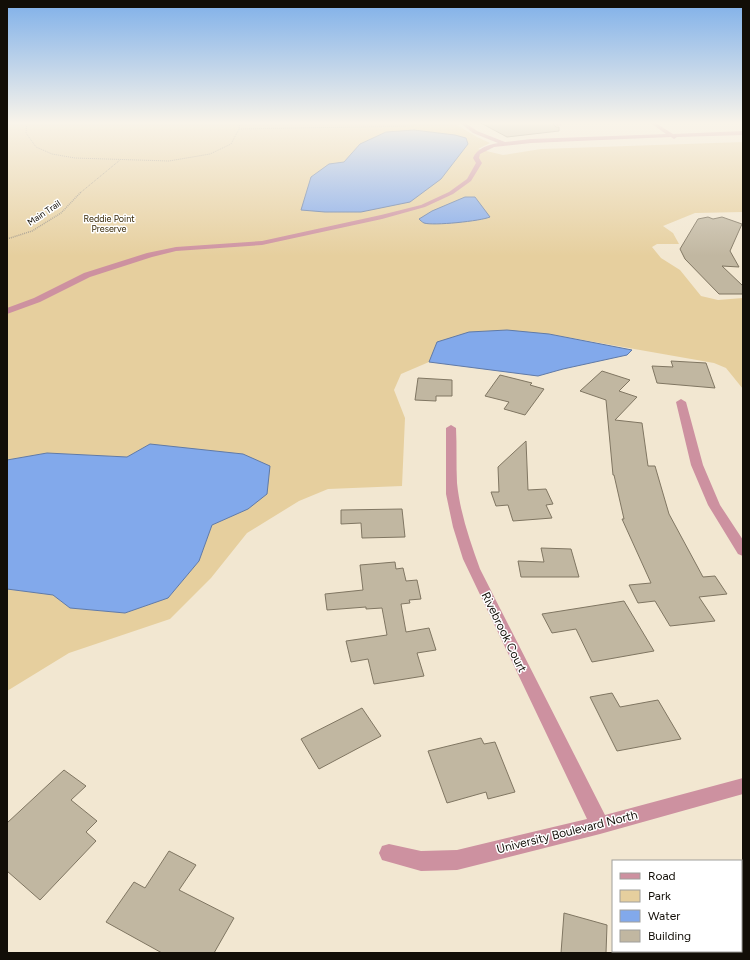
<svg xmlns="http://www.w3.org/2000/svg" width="750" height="960" viewBox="0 0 750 960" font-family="Figtree,sans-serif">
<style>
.green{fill:#e6cf9e}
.water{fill:#82a9eb;stroke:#607aa7}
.building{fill:#c1b7a1;stroke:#807662}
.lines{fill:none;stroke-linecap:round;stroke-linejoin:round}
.path-far1{stroke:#a09787;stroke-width:1;stroke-dasharray:1 1;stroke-linecap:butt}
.path{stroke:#a09787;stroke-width:1.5;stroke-dasharray:1 1;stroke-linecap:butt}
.street{fill:#cd91a0;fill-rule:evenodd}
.labels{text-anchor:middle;stroke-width:3;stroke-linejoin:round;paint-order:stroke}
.far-street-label{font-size:9px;fill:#120e07;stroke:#fff}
.far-park-label{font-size:9px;fill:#362704;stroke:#fff}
.near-street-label{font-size:12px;fill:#120e07;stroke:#fff}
</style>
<rect width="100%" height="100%" fill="#f2e7d1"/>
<path class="green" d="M7,122H452L477,137L490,143L478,149L503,155L541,149L743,142V212L695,213L663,226L673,233L679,244H657L652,247L661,258L680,270L701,296L718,300L743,298V389L726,368L714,363L549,334L438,342L429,362L401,374L394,390L405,418L402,486L328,489L299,501L247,533L211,578L170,619L69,653L7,691V589L53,595L70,608L125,613L168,598L199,561L212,525L248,509L150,444L127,457L47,453L7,460Z"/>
<path class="water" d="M414,130L455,135L466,138L468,144L441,179L410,202L361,212H325L301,210L311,177L329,164L344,162L360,144L386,132Z
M465,197H475L490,217C481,221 433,226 424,223C422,222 420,220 419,219L432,211Z
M507,330L549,334L632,350L627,355L563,369L538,376L429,362L437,342L469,332Z
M150,444L243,454L270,466L267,494L248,509L212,525L199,561L168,598L125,613L70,608L53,595L7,589V460L47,453L127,457Z"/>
<path class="building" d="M479,122H552L556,127H559V131L507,137Z
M708,217L713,219L722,217L742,224L730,251L739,267L722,266L743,286V294H719L685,259L680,249L698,219Z
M671,361L706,363L715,388L657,383L652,366L673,367Z
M602,371L630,380L619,391L637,397L615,420L642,423L648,466H655L669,514L703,577L715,576L727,594L699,597L715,621L670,626L655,601L638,603L629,585L651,583L622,519H624L614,475H613L606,400L580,391Z
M500,375L532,383L530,385L544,389L525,415L504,409L509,402L485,396Z
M418,378L452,380V396H436V401L415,400Z
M526,441L528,490L546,489L553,504L546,505L552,518L513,521L508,505L496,506L491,492H499L498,467Z
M402,509L405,537L362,538L361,523L341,524V510Z
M541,548L571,549L579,577H521L518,561L544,562Z
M395,562L396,569L403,568L406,581L417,580L421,599L409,600L410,603L401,604L406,632L429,628L436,650L417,653L424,676L374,684L368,659L351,662L346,641L387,635L382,608L366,609V607L327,610L325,594L363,590L360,565Z
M624,601L654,651L592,662L576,629L552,633L542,614Z
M612,693L620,707L658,700L681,739L617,751L590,697Z
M362,708L381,736L319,769L301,739Z
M481,738L484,744L495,742L515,792L488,799L486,792L447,803L428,751Z
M64,770L86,786L71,800L97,821L86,832L96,841L40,900L7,871V823Z
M169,851L196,865L179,890L234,918L214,953H162L106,922L134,882L145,888Z
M564,913L607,925L606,953H561Z"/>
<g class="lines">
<path class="path-far1" d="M27,122L26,133L36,147L52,154L75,158L169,161L210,154L231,144L239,129L240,122
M239,129L414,126V122
M80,193L120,160"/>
<path class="path" d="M7,239L32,231L61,213L81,192"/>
<path class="street" d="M459,122H464L477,131L505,142L531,139L666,134L649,122H654L673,134L743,131V135L677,137L674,139L671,137L531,143L494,147L480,154L479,158L482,163L471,181L453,194L425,207L382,219L262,245L176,251L152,257L90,277L40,302L7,314V308L34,298L84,273L147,253L176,247L262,241L381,215L421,205L449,192L467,179L476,163L473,158C477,148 488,145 498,143L473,133Z
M553,122H558L562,125L557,126Z
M681,399L686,402L703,465L720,505L743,540V556L738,554L708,505L691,465L676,402Z
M451,425L456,428C457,446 456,465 457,483C460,513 470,541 480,569L605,815L743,778V794L600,834L457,870L421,871L382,860L379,853L382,846L389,844L421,851L457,850L587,819L463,559L453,527L446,494V428Z"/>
</g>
<linearGradient id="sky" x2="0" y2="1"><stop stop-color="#7fb0e9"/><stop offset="0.48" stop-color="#f9f4ea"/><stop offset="1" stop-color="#f9f4ea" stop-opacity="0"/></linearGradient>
<rect width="750" height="256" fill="url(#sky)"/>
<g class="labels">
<g class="far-street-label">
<text transform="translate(44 213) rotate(-34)" y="3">Main Trail</text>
</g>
<g class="far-park-label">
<text x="109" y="222">Reddie Point<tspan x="109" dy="10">Preserve</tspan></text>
</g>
<g class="near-street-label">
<text transform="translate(504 632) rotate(64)" y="4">Rivebrook Court</text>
<text transform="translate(567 832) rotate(-14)" y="4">University Boulevard North</text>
</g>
</g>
<rect width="750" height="960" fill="none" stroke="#120e07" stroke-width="16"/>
<rect x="612" y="860" width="130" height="92" fill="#ffffff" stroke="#a09f9c"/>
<rect x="620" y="873" width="20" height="6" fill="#cd91a0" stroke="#a09f9c"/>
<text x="648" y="880" font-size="12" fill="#120e07">Road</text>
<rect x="620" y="890" width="20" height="12" fill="#e6cf9e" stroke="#a09f9c"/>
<text x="648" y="900" font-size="12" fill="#120e07">Park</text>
<rect x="620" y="910" width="20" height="12" fill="#82a9eb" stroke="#a09f9c"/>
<text x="648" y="920" font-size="12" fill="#120e07">Water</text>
<rect x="620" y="930" width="20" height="12" fill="#c1b7a1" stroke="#a09f9c"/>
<text x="648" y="940" font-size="12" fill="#120e07">Building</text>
</svg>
